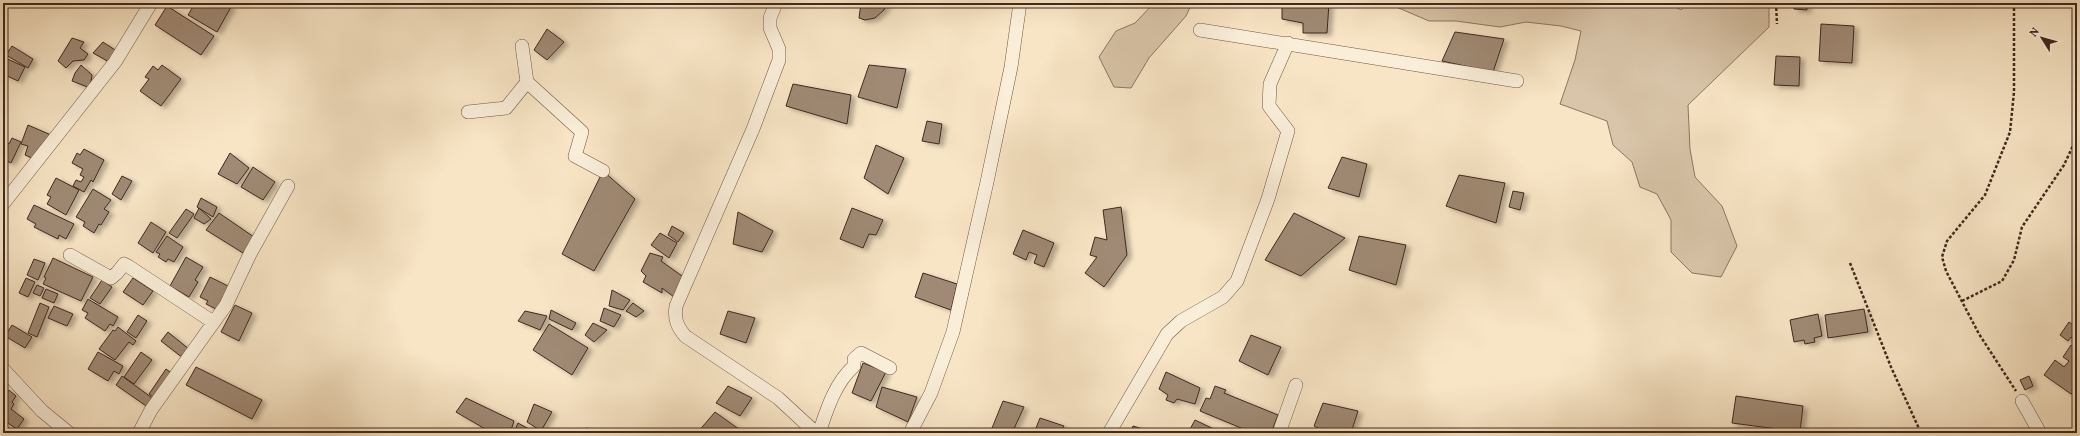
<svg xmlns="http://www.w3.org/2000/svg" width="2080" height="436" viewBox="0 0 2080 436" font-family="Vollkorn,serif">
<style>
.green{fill:#d9c5a9;stroke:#8d7664}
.building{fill:#a08a75;stroke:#41281e;filter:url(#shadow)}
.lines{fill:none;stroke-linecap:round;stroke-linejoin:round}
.minor-casing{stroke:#6f5748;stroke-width:14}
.path{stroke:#41281e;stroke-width:2.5;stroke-dasharray:3 2;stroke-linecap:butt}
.minor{stroke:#faeed9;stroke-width:13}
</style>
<defs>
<filter id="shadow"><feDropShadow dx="4.5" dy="2.5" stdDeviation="2" flood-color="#0004"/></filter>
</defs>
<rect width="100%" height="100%" fill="#f8e5c5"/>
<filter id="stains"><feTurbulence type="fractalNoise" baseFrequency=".005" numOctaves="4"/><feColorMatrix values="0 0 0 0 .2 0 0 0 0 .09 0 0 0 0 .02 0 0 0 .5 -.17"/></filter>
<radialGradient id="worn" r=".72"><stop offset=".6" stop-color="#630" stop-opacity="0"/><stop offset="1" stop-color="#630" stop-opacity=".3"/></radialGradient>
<path class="green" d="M1154,3H1192L1186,16L1149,58L1131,88L1114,87L1099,57L1116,31L1135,23Z
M1387,3H1668L1681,10L1688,3H1769V27L1688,105L1690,149L1695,177L1722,206L1737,246L1721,277L1692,273L1671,252V220L1657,194L1640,187L1632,162L1613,145L1607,121L1560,104L1575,60L1581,31L1561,26L1526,22L1500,27L1456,21H1429Z"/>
<path class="building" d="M195,3H225L231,7L217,32L188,15Z
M861,3H887L884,10L875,18L865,20L859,18Z
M1282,3H1329L1327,33H1303V23L1282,19Z
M1795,3H1807V10L1794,9Z
M167,6L214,36L201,55L155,25Z
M1821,24L1854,26L1852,63L1819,61Z
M547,29L564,42L547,60L534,50Z
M1455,32L1504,39L1493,72L1442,61Z
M72,38L84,42L80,48L88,54L84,60L73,61L66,68L58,61Z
M103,42L118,52L111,63L93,53Z
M12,46L33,59L28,68L6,55Z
M1776,56L1800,57L1799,86L1774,85Z
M3,57L25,67L18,81L3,74Z
M81,65L92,75L90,88L72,81L75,73Z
M162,65L181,79L161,106L140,91L149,79L145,77L153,66L158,70Z
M869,65L906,69L897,108L858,97Z
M793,84L851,95L847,124L786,106Z
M927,121L942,124L939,144L922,141Z
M28,125L51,135L36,160L25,155L28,146L21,144Z
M12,138L21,142L11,163L3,159V141L9,144Z
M876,145L904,158L888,194L864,178Z
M84,149L104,160L93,182L91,180L84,192L73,186L76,180L81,182L84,177L80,175L83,169L72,163L77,153L80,155Z
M230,153L249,168L237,184L218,174Z
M1342,157L1367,164L1359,197L1328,188Z
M253,167L275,182L263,200L241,187Z
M603,171L635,199L594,271L562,254Z
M1459,175L1505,183L1496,223L1446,206Z
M122,176L132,181L121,200L112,194Z
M56,178L79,190L66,215L47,204L51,197L47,195Z
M93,189L111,200L104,209L109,212L101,225L99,224L94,233L83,226L85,222L76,217Z
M1513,191L1524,193L1520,210L1509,207Z
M201,198L217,207L213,217L197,207Z
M34,205L74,224L66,239L59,235L58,239L34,227L36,224L27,219Z
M1121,207L1127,255L1104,287L1085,273L1097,257L1090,255L1095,237L1107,240L1103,210Z
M199,208L211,219L204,224L194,218Z
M852,208L883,220L876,235L869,234L863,248L840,239Z
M186,209L194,214L177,238L169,233Z
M738,212L773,231L762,252L733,244Z
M219,213L254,237L243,253L206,230Z
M1294,213L1345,238L1301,276L1265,260Z
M151,222L166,232L153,253L138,243Z
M672,226L684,233L678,242L668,235Z
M1023,230L1054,243L1044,267L1034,263L1037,255L1029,252L1026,260L1013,254Z
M660,233L677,243L669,258L651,245Z
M167,236L183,247L174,262L168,259L166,262L158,257L160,254L156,252Z
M1359,236L1406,245L1396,285L1349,270Z
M650,253L663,257L661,261L685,278L674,297L662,288V293L643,282L646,276L641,271Z
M186,257L203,267L195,280L198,282L189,297L170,286Z
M53,258L93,277L81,301L43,284L46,278L44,277Z
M34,259L45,263L38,280L27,275Z
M923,273L957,284L951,310L915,297Z
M210,277L232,288L220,311L206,304L208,301L200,297Z
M26,278L35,282L28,297L19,293Z
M133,278L153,291L143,305L123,292Z
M102,280L112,287L100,304L90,298Z
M37,285L44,288L40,296L33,293Z
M46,289L58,294L54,303L42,298Z
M612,290L630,300L623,310L609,306Z
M88,299L118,317L113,326L110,324L105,331L85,318L88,313L82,310Z
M40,303L49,307L37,337L28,333Z
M633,303L644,311L636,317L626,311Z
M235,305L252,313L239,341L221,332Z
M54,306L73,314L67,326L48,318Z
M604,308L621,315L614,327L600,321Z
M1864,309L1868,332L1828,338L1825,315Z
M551,310L576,323L572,330L549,319Z
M525,311L547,316L540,330L518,321Z
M728,311L755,318L746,343L720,334Z
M1818,314L1822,336L1814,338L1815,342L1805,344L1804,340L1794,342L1790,320Z
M138,315L147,321L136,338L127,332Z
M2069,322L2077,328V341L2071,337L2068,341L2060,335Z
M593,323L607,330L594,342L585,335Z
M549,324L588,348L572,375L533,350Z
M12,325L32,337L25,348L5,336Z
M118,327L136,341L133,345L129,342L115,360L99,349L113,330L115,331Z
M168,332L190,350L183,358L161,341Z
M1251,335L1281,347L1268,375L1239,361Z
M2071,345L2077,349V388L2071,394L2044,375L2055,360L2064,367L2069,361L2063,357Z
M98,352L123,366L119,374L114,371L108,381L88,369Z
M141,352L152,360L134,384L124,377Z
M863,363L886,372L871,401L852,393Z
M196,367L262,400L252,419L186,385Z
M166,369L173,374L156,399L149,394Z
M1166,372L1200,388L1195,404L1177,399L1174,403L1166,400L1168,395L1159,389Z
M122,376L155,400L149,408L116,385Z
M2029,376L2033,386L2025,390L2020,380Z
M728,386L752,398L740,416L716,403Z
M1215,386L1226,390L1224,393L1278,415L1271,433H1253L1200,411L1206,398L1210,399Z
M882,387L917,397L908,422L876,407Z
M9,390L16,396L12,402L14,404L11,409L24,419L17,429L3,420V398Z
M1736,396L1803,406L1800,432L1732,423Z
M466,398L514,421L510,433H492L456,412Z
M1003,401L1024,407L1012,433H990Z
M1323,403L1358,411L1351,433H1328L1314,426Z
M534,404L552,412L541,431L527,422Z
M715,412L740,430L737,433H697Z
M1040,418L1064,426L1060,433H1034Z
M1195,420L1222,433H1188Z
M518,423L536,433H514Z
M3,425L16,432L15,433H3Z
M1133,426L1156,433H1130Z
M586,428L610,433H584Z
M1863,429V433H1836Z"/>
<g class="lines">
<defs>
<path id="minor" d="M776,3L770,18V28L779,49V60L753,129L676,306C674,319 677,326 685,336L778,398L816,433
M1200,30L1517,81
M522,46L527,82L582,132L575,156L603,171
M468,112L506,108L527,82
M3,204L115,62L151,3
M70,255L111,278L117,273L124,264L128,266L213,322
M3,369L42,411L69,433
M2022,401L2040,433
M139,433L151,410L226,305L250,254L288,186
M819,433C827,409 835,383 854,366V359L861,353L890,368
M910,433L931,393L953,332L987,182L1011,67L1020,3
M1109,433L1167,334L1181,321L1223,297L1237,281L1268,199L1288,131L1269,106L1270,84L1288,43
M1279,433L1296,385"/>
</defs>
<use href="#minor" class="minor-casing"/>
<path class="path" d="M1776,3L1777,24
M2014,3V92L2010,132L1985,195L1947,241L1942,257L1946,271L1979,334L2016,391
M1850,263L1891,367L1921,433
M1962,301L2002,281L2014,260L2022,227L2064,165L2077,137"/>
<use href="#minor" class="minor"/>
</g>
<rect width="2080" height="436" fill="none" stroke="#f8e5c5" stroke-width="16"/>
<rect x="4" y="4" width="2072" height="428" fill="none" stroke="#41281e" stroke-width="2"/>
<rect x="8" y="8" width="2064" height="420" fill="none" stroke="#41281e"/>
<g transform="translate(2042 38) rotate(307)" stroke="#faeed9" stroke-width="3" paint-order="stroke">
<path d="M0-3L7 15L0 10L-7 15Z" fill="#41281e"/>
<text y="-6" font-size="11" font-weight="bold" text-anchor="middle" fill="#41281e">N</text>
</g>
<rect width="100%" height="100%" filter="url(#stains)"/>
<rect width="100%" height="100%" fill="url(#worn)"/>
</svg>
